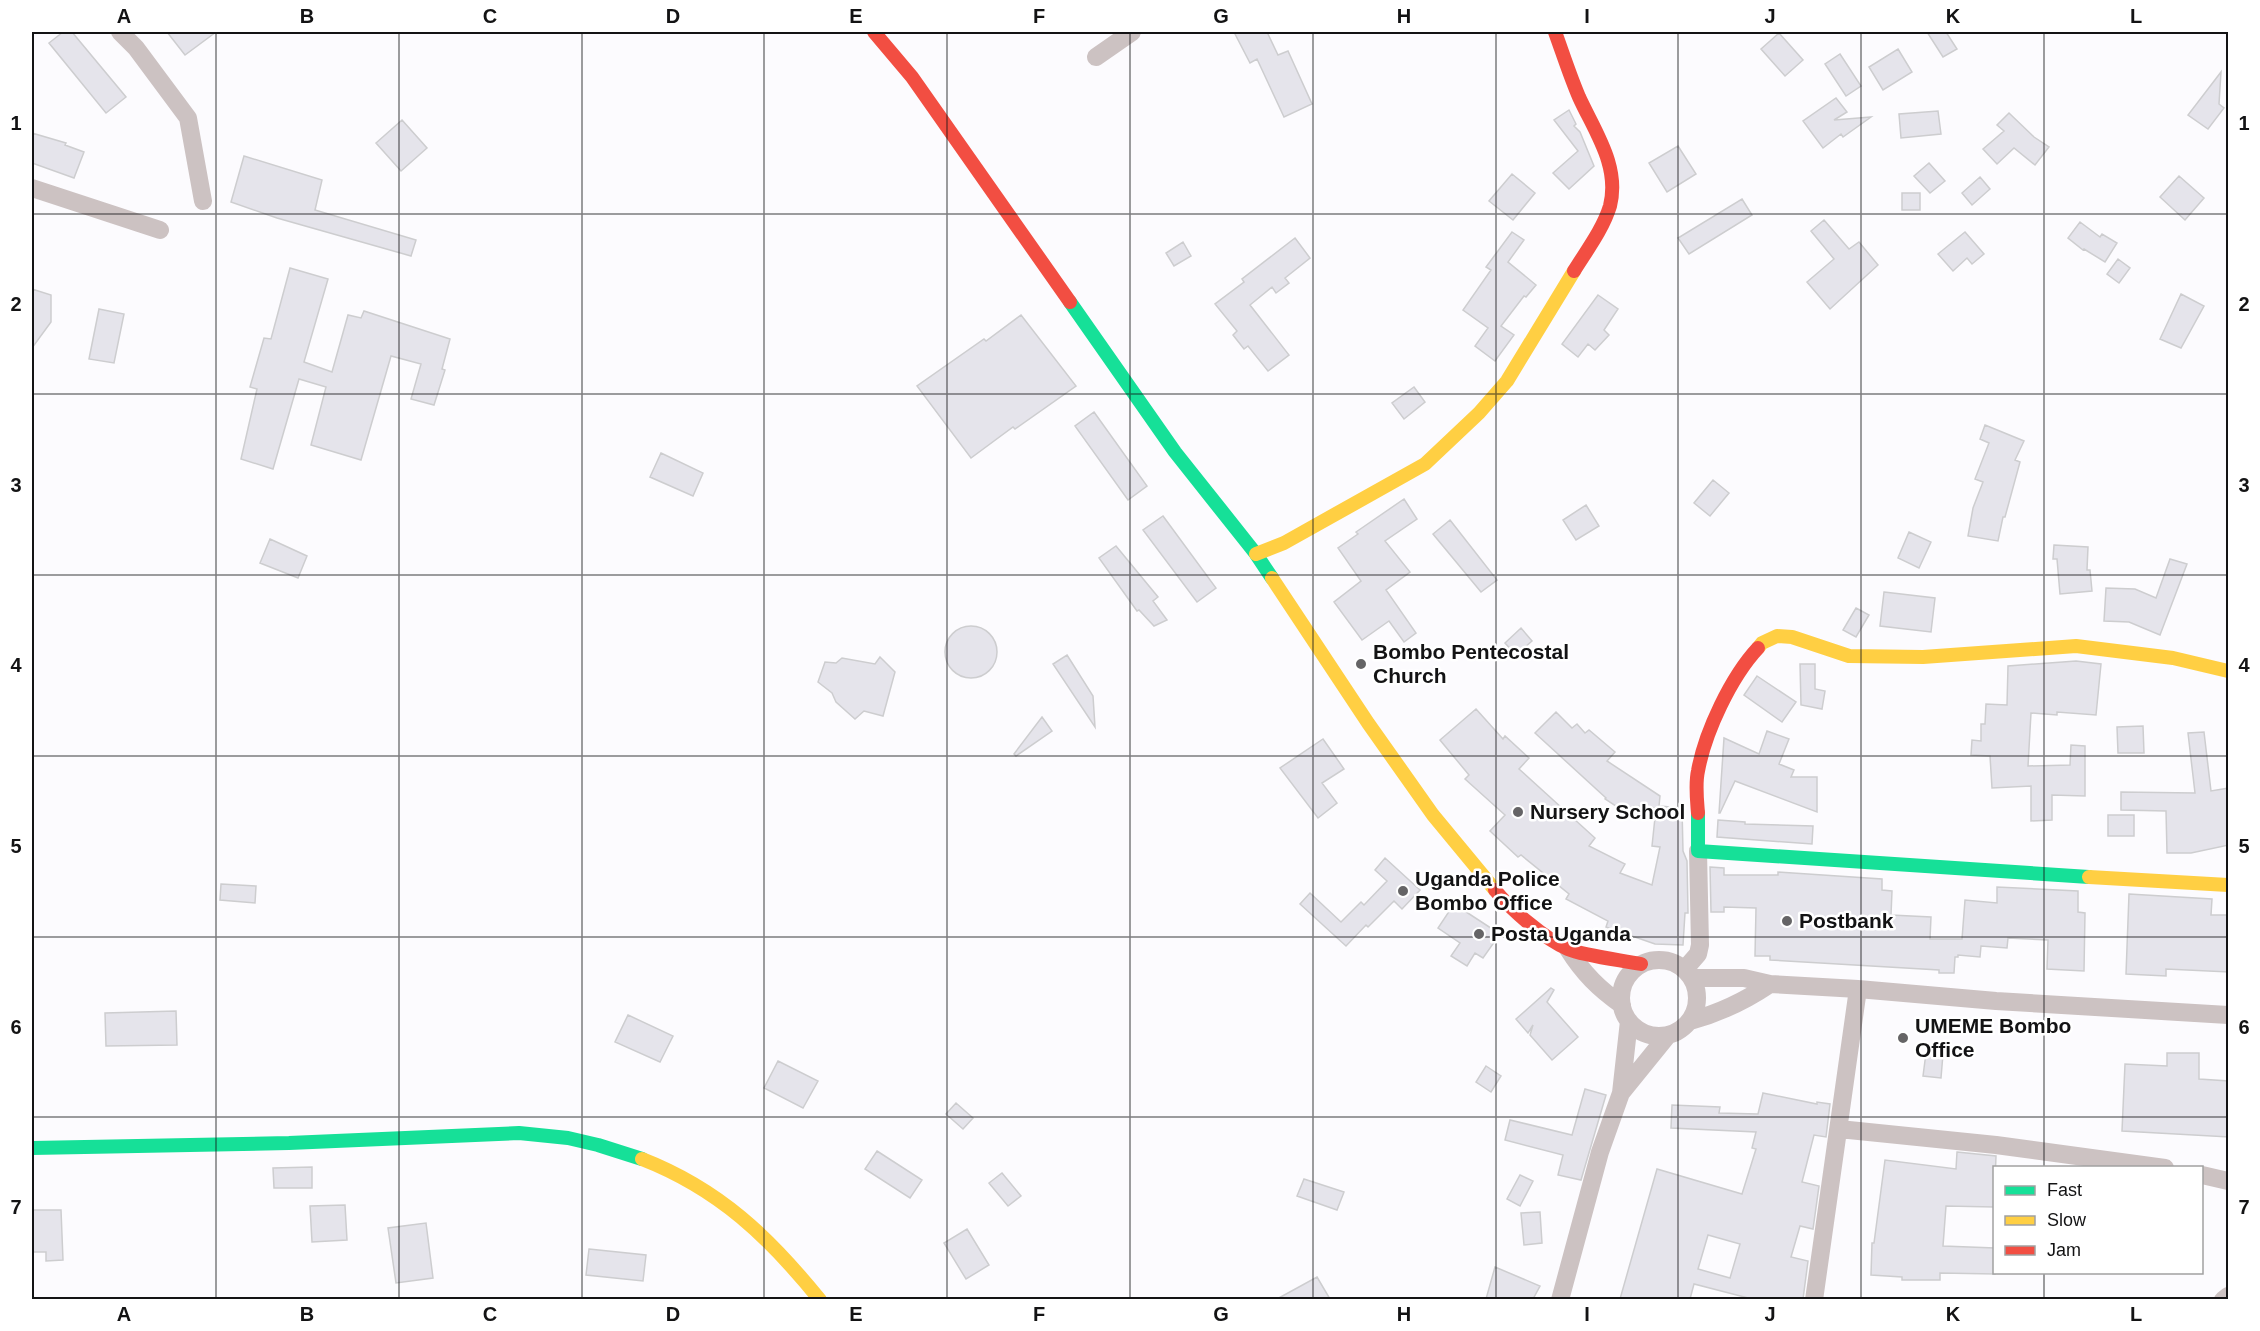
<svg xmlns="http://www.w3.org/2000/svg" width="2260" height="1331" viewBox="0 0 2260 1331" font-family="Helvetica,sans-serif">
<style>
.building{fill:#e5e4eb;stroke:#cdcdcf;stroke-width:1.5;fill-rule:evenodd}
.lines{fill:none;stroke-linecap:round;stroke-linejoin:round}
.street{stroke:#ccc2c2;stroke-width:18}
.fast{stroke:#16e098;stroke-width:14}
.slow{stroke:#ffcf43;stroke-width:14}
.jam{stroke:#f24e42;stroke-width:14}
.grid{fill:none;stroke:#131314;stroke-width:1.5;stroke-opacity:0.55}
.poi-dot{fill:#656466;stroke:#fff;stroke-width:2}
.labels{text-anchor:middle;stroke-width:5;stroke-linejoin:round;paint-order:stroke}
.poi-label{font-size:21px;font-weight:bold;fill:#131314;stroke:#fff;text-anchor:start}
.neatline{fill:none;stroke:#131314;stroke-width:2}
.grid-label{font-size:20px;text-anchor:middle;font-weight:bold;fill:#131314}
</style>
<rect width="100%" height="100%" fill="#fcfbfe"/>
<path class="building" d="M63,32H72L126,97L106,113L49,43Z
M167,32H216L185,55Z
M1234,32H1267L1278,55L1288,51L1312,104L1284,117L1257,59L1250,63Z
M1927,32H1946L1957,49L1943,57Z
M1779,33L1803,60L1785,76L1761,49Z
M1898,49L1912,72L1883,90L1869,67Z
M1840,54L1861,86L1846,96L1825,64Z
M2221,72L2219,104L2224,108L2208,129L2188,115Z
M1836,98L1847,112L1834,120L1871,117L1843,137L1841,134L1823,148L1803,121Z
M1569,110L1576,124L1574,126L1580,132L1594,166L1569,189L1553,173L1578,151L1554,120Z
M1938,111L1941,134L1901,138L1899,114Z
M2009,113L2034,137L2049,147L2035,165L2014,148L1997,164L1983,149L2004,131L1997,125Z
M402,120L427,148L401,171L376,143Z
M32,133L66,143L65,145L84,152L74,178L32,163Z
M1678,146L1696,174L1667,192L1649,163Z
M244,156L322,180L315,210L416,240L411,256L277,218L231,202Z
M1929,163L1945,181L1930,193L1914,176Z
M1512,174L1535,193L1513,220L1489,201Z
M2179,176L2204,198L2185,220L2160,197Z
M1980,177L1990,189L1972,205L1962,193Z
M1902,193H1920V210H1902Z
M1742,199L1752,215L1689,254L1678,238Z
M1824,220L1849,249L1859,242L1878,265L1830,309L1807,282L1834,259L1811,231Z
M2080,222L2100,237L2102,234L2117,243L2105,262L2084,249L2083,250L2068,238Z
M1512,232L1524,240L1508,262L1536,285L1526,297L1524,296L1501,326L1514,335L1495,361L1475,346L1488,328L1463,310L1491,270L1486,267Z
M1965,232L1984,254L1972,264L1967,258L1953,271L1938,254Z
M1295,238L1310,258L1285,278L1289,283L1276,293L1272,287L1250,305L1289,355L1268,371L1248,346L1244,349L1233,335L1237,331L1215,304L1244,282L1242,279Z
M1183,242L1191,256L1174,266L1166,253Z
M2118,259L2130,268L2119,283L2107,274Z
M290,268L328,279L304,362L332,372L348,315L361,318L364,311L450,339L442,369L445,370L434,405L411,399L421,364L391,356L361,460L311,445L326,387L299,379L273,469L241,459L257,389L250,387L264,338L271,339Z
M32,289L51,295V322L32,348Z
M2181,294L2204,306L2181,348L2160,339Z
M1598,295L1618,309L1604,330L1609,335L1595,350L1588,344L1578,357L1562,344Z
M99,309L124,314L114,363L89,359Z
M1021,315L1076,386L1015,429L1013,427L971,458L917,386L984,339L986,341Z
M1414,387L1425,402L1404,419L1392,403Z
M1094,412L1147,486L1128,500L1075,426Z
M1985,425L2024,441L2015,460L2020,462L2005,517H2003L1998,541L1968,536L1973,508L1983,482L1975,479L1989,443L1980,439Z
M661,453L703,473L693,496L650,477Z
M1713,480L1729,493L1710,516L1694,503Z
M1404,499L1417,519L1385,541L1410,572L1386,590L1416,633L1404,642L1389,621L1362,640L1334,602L1361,581L1338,548L1358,534L1356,532Z
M1586,505L1599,526L1576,540L1563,520Z
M1163,516L1216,588L1197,602L1143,530Z
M1450,520L1497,580L1481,592L1433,534Z
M1909,532L1931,542L1919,568L1898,558Z
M270,539L307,556L298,578L260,563Z
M2054,545L2088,547L2087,570H2090L2092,591L2060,594L2057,559H2053Z
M1116,546L1158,597L1153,601L1167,620L1154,626L1139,610L1137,611L1099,558Z
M2170,559L2187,564L2160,635L2129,622L2104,621L2106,588L2135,589L2156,598Z
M1884,592L1935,598L1931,632L1880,626Z
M1856,608L1869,615L1856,637L1843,630Z
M945 652a26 26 0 1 1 52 0a26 26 0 1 1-52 0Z
M1521,628L1532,641L1516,655L1505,643Z
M1067,655L1093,696L1095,727L1053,664Z
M880,657L895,672L883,716L864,711L855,719L836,702L832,693L818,682L825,662L836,663L842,658L875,664Z
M2076,661L2101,664L2096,715L2057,712V715L2031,713L2028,766L2070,765L2071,745L2085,746V796L2052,795V820L2031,821V786L1992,788L1990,756L1971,755L1972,740L1981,741V724H1985L1986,704L2007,705L2008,666Z
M1800,664H1815V689L1825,691L1822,709L1801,705Z
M1757,676L1796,702L1782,722L1744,695Z
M1476,709L1503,739L1505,736L1529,758L1519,769L1595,838L1589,846L1625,864L1620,873L1652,885L1660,847L1652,846L1656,808L1634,806L1628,814L1605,799L1606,798L1535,733L1556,712L1572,728L1577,724L1585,733L1589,730L1615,752L1607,761L1660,796L1659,806L1682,808L1683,851L1687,861L1688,913H1685L1683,945L1655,944L1606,927L1608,921L1566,899L1569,894L1521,855L1518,857L1490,831L1505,815L1465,779L1469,775L1440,740Z
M1042,717L1052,731L1016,756L1014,754Z
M2143,726L2144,753H2118L2117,727Z
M1767,731L1789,739L1779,764L1794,770L1791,777H1817V812L1735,781L1720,813H1719L1724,738L1759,754Z
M2204,732L2211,791L2229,788V845L2191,853H2167L2166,811L2121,810V792L2195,793L2188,733Z
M1323,739L1344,769L1322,783L1337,803L1318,818L1280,768Z
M2108,815H2134V836H2108Z
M1718,820L1745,822V824L1813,826L1812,844L1717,837Z
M1385,858L1420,890L1402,909L1394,901L1368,927L1366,925L1346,946L1300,904L1310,893L1341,922L1361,902L1364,905L1387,881L1375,870Z
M1710,867L1724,868V875H1778V872L1882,879V890L1892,891L1891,915L1931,917L1930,939H1962L1965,900L1997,903V887L2078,891V912L2085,913L2084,971L2047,969L2048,940L2008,938L2007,948L1981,946L1980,957L1958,955V957H1955L1954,973H1939V970L1770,960V956H1755L1756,908L1724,907V912H1711Z
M221,884L256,886L255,903L220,900Z
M2129,894L2212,899L2211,915H2229V972L2166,969V976L2126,974Z
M1454,904L1500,934L1483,958L1475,953L1467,966L1451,956L1460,943L1438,928Z
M1551,988L1554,990L1547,1002L1578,1037L1552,1060L1530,1035L1533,1025L1528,1033L1516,1019Z
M176,1011L177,1045L106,1046L105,1013Z
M628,1015L673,1036L660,1062L615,1042Z
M1926,1053L1943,1054L1941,1078L1923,1076Z
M2167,1053H2199V1079L2229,1081V1137L2122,1131L2125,1064L2167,1066Z
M778,1061L818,1081L803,1108L764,1088Z
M1486,1066L1501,1076L1491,1092L1476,1082Z
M1585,1089L1606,1095L1581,1180L1558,1175L1563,1155L1505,1140L1510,1120L1572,1135Z
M1763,1093L1817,1104V1102L1830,1104L1826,1137L1814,1135L1802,1182L1819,1186L1813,1229L1800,1226L1791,1257L1808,1261L1803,1299H1752L1694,1284L1690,1299H1620L1657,1169L1742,1194L1756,1149L1752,1148L1756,1132L1671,1128L1672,1105L1720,1107L1719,1113L1758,1114ZM1708,1235L1740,1244L1730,1278L1698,1269Z
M956,1103L973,1118L963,1129L946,1114Z
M877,1151L922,1180L910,1198L865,1169Z
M1957,1152L1996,1156L1994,1207L1946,1206L1943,1246L1995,1248V1274L1940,1273V1280H1902V1277L1871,1275L1872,1243H1874L1885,1160L1956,1169Z
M312,1167V1188H274L273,1168Z
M1002,1173L1021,1196L1008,1206L989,1183Z
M1520,1175L1533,1181L1520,1206L1507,1199Z
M1304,1179L1344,1192L1337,1210L1297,1196Z
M345,1205L347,1240L312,1242L310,1206Z
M32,1210H61L63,1260L46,1261V1252H32Z
M1540,1212L1542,1243L1524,1245L1521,1213Z
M426,1223L433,1278L396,1283L388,1228Z
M967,1229L989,1265L966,1279L944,1243Z
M589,1249L646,1255L643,1281L586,1275Z
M1495,1267L1540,1286L1533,1299H1486Z
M1317,1277L1330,1299H1277Z"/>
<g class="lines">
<path class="street" d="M120,32L136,48L188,118L203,201
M1096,57L1132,32
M32,188L160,230
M1568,949C1583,973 1599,989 1622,1005
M1621 998a38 38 0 1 1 76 0a38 38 0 1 1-76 0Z
M1685,969L1698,954L1700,945L1698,851
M1692,978H1744L1770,984L1858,989L1996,1001L2228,1015
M1690,1021C1720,1013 1745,1001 1770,984
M1621,1093L1668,1035
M1839,1129L1996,1145L2165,1168
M2202,1175L2228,1181
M1560,1300L1600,1152L1621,1093L1629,1021
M1814,1300L1858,989
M2223,1300L2228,1296"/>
<path class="fast" d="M1070,302L1175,452L1256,554L1272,578
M1698,813V851L2089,877
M32,1148L289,1143L519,1133L568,1138L598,1145L642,1159"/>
<path class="slow" d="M1256,554L1284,543L1425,464L1479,413L1507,381L1574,271
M1272,578L1368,723L1433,815L1495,890
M1758,648L1762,643L1777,636L1792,637L1849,656L1923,657L2076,646L2173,658L2228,671
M2089,877L2228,885
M642,1159C719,1189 769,1237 820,1300"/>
<path class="jam" d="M874,32L912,77L1070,302
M1555,32C1563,54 1570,76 1579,97C1595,132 1620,166 1610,206C1603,229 1587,250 1574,271
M1698,813C1697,800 1695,784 1698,771C1705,732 1731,677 1758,648
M1495,890C1511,910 1545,939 1568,949C1585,956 1621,960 1641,964"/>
</g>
<path class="grid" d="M216,32V1300M399,32V1300M582,32V1300M764,32V1300M947,32V1300M1130,32V1300M1313,32V1300M1496,32V1300M1678,32V1300M1861,32V1300M2044,32V1168M32,214H2228M32,394H2228M32,575H2228M32,756H2228M32,937H2228M32,1117H2228M2044,1272V1300"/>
<g class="poi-dot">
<circle cx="1361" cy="664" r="6"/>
<circle cx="1518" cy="812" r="6"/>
<circle cx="1403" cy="891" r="6"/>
<circle cx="1787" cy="921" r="6"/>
<circle cx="1479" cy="934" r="6"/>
<circle cx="1903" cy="1038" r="6"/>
</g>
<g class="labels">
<g class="poi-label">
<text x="1373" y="659">Bombo Pentecostal<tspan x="1373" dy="24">Church</tspan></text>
<text x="1530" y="819">Nursery School</text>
<text x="1415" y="886">Uganda Police<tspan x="1415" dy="24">Bombo Office</tspan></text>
<text x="1799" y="928">Postbank</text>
<text x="1491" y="941">Posta Uganda</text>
<text x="1915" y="1033">UMEME Bombo<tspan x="1915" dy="24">Office</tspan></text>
</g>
</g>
<rect width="2260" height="1331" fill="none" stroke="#ffffff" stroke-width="66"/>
<rect x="1993" y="1166" width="210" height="108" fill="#ffffff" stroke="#a1a1a1" stroke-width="1.5"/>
<rect x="2005" y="1186" width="30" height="9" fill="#16e098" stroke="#a1a1a1" stroke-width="1.5"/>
<text x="2047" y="1196" font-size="18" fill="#131314">Fast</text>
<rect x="2005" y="1216" width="30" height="9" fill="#ffcf43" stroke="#a1a1a1" stroke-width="1.5"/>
<text x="2047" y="1226" font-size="18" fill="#131314">Slow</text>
<rect x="2005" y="1246" width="30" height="9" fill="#f24e42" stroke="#a1a1a1" stroke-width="1.5"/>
<text x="2047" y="1256" font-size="18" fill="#131314">Jam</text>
<rect x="33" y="33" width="2194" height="1265" class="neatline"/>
<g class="grid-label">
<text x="124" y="23">A</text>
<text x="307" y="23">B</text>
<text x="490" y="23">C</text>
<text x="673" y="23">D</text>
<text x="856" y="23">E</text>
<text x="1039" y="23">F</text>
<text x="1221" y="23">G</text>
<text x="1404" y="23">H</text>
<text x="1587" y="23">I</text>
<text x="1770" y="23">J</text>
<text x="1953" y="23">K</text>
<text x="2136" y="23">L</text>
<text x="16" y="130">1</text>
<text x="2244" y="130">1</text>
<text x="16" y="311">2</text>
<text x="2244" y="311">2</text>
<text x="16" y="492">3</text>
<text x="2244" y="492">3</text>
<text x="16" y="672">4</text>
<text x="2244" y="672">4</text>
<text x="16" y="853">5</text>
<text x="2244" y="853">5</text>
<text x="16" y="1034">6</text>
<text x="2244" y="1034">6</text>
<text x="16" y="1214">7</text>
<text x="2244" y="1214">7</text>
<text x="124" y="1321">A</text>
<text x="307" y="1321">B</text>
<text x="490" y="1321">C</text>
<text x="673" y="1321">D</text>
<text x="856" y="1321">E</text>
<text x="1039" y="1321">F</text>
<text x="1221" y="1321">G</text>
<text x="1404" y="1321">H</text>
<text x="1587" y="1321">I</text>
<text x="1770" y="1321">J</text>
<text x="1953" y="1321">K</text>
<text x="2136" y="1321">L</text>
</g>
</svg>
